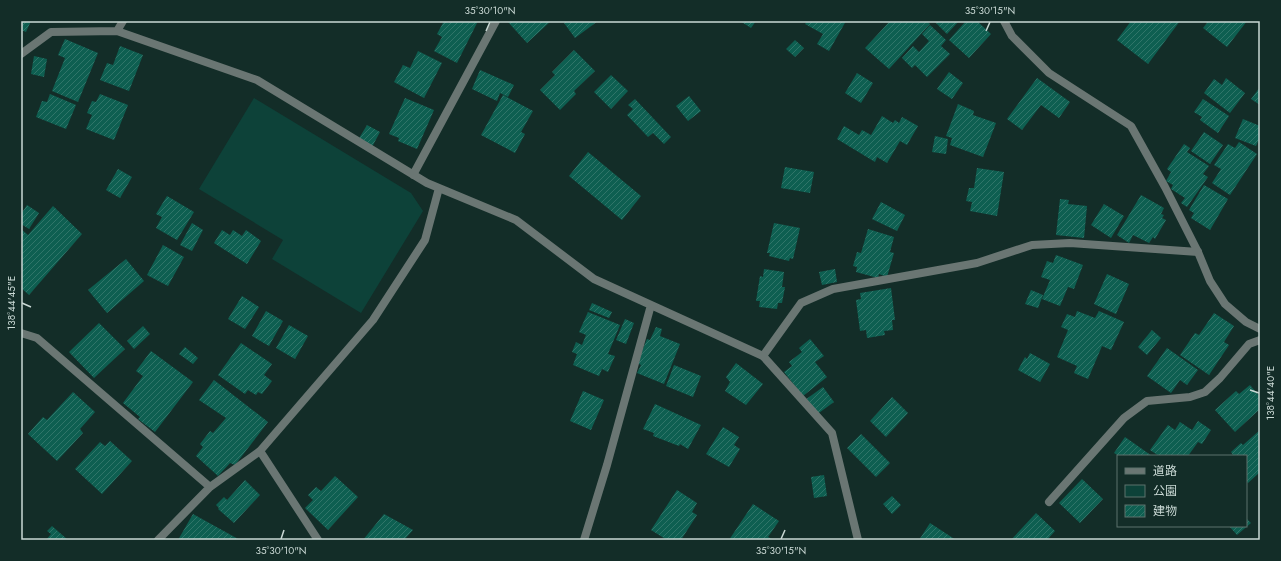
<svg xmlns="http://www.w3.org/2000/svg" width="1281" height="561" viewBox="0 0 1281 561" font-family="Jost,'Noto Sans JP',sans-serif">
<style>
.green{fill:#0d4239}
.building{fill:url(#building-hatch)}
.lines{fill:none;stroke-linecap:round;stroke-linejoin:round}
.lane{stroke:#6a7673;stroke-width:8}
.street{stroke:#6a7673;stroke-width:8}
.ticks{fill:none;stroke:#cad9d5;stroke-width:1.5}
.neatline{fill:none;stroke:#cad9d5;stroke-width:1.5}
.ticks-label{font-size:10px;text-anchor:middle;fill:#cad9d5}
</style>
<defs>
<pattern id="building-hatch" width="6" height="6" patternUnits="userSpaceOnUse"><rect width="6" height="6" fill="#0e5f51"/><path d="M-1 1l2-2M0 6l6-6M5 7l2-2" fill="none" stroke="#307569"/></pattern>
</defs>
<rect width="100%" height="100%" fill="#132d28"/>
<path class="green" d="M254,98L411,193L423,211L361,313L272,259L283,240L199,189Z"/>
<path class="building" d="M21,21H31L26,32L21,30Z
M444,21L449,23V21H478L457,63L434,51L442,37L437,34Z
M509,21H551L527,43L508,22Z
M566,21H598L575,38L564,23Z
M740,21H756L751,28Z
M807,21H846L829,51L817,44L823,34L805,24Z
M890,21H927L930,24L889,69L865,48Z
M934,21H959L947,34Z
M966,21H977L991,34L969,58L949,40Z
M1131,21H1180L1148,64L1117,40Z
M1205,21H1247L1227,47L1203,28L1207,23Z
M930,25L946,40L941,46L950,54L927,77L915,65L912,68L902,58L913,46L919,52L929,41L922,34Z
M65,39L98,53L78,102L52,91L65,58L58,55Z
M795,40L804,48L795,57L786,49Z
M120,46L143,55L129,91L100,80L107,63L113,65Z
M574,50L595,71L574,91L576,94L560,110L540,90L555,75L552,72Z
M418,51L442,63L424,98L394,82L403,65L410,68Z
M34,56L47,59L44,77L31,74Z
M480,70L514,85L508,97L500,93L497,101L472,89Z
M949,72L963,83L952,99L937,89Z
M857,73L873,83L861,103L845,93Z
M611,75L628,91L611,109L594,92Z
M1037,78L1070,102L1059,118L1041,105L1022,130L1007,119Z
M1226,78L1245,93L1230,113L1204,93L1214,79L1222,85Z
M1260,87V105L1251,99Z
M50,94L76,105L66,129L36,117L42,101L47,102Z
M100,94L128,105L114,140L86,129L92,115L87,113L92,101L96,102Z
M503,95L533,111L521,132L525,134L515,153L481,135Z
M689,96L701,111L688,121L676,106Z
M405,98L434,110L417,149L398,141L399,138L389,134Z
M635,99L671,137L664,144L653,133L648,137L627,115L633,109L628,105Z
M1203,99L1229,116L1218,133L1200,120L1202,117L1194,112Z
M958,104L974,111L973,115L996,123L983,157L950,145L952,138L946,136Z
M882,116L893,123L895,120L899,123L902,117L918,126L907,145L900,141L887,163L877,157L875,162L837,139L844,126L859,135L862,130L871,135Z
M1243,119L1260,126V137L1256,146L1235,138Z
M367,125L380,132L372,147L358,140Z
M1204,132L1223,145L1210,164L1191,151Z
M935,136L948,139L946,154L932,152Z
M1239,142L1257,154L1230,195L1212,183L1221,169L1214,165L1228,144L1235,148Z
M1184,144L1190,148L1187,152L1209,166L1203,174L1208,177L1187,207L1181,203L1185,198L1171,189L1173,185L1166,181L1171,172L1167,169Z
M588,152L641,196L622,220L569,176Z
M785,167L814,172L810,193L781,188Z
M977,168L1004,172L997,216L970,211L972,202L966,201L969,188H974Z
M118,169L132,177L120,198L106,190Z
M1204,185L1228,199L1210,230L1191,218L1194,213L1189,210Z
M1141,195L1164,208L1161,214L1164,215L1162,218L1166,220L1155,239L1153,237L1149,243L1133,235L1129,243L1117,235Z
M167,196L194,212L177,240L156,228L162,217L156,214Z
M1060,199L1069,200L1068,204L1087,206L1084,238L1056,235Z
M881,202L905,215L897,231L872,219Z
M1104,204L1124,216L1111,238L1091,225Z
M27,205L39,213L29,229L21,224V214Z
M53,206L82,234L29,295L21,288V229L28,235Z
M192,223L203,230L192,251L180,245Z
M774,223L800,228L793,259L790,258L789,261L769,256L770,253H767Z
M868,229L894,237L890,252L894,253L887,277L879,274L878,278L856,272L857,267L853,266L857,252L861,253Z
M222,230L230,235L233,230L242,236L246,230L261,241L247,264L214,243Z
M163,245L184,257L168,286L147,275Z
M1056,255L1083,265L1074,289L1068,287L1060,306L1042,299L1050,280L1041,277L1047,261L1053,263Z
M126,259L144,281L107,313L88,290Z
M764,269L784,272L782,287H785L782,303H778L777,309L759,307L760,301H756L760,276L763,277Z
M835,269L837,282L822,285L819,272Z
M1107,274L1129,284L1116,314L1094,304Z
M891,288L895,320H892L893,330L884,331L885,335L867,338L866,330L860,331L856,300L861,299L860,293Z
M1031,290L1043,295L1038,308L1025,304Z
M242,296L259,307L245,329L228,319Z
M592,303L612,312L609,318L589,310Z
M266,311L283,321L269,346L252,336Z
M1077,311L1095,318L1099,311L1124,322L1111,350L1102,346L1088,379L1074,373L1077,366L1057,357L1068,330L1061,327L1067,314L1075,317Z
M588,312L620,325L608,354L615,356L608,372L602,369L599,376L573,365L577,354L572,352L576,342L582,345L586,335L579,332Z
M1214,313L1234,326L1224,342L1229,345L1209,375L1180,355L1195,333L1199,335Z
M625,319L634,323L626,344L616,340Z
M99,323L125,349L94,378L69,352Z
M289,325L308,336L295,359L276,348Z
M143,326L150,334L134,349L127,341Z
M656,327L662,329L660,336L680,344L664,384L637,373L641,365L637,363L647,339L650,340Z
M1152,330L1161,338L1147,355L1138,347Z
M810,339L824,356L815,362L827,377L803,396L784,372L792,366L789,362L802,352L799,348Z
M241,343L272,364L264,375L272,381L262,394L258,392L256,395L248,390L245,394L218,375Z
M185,347L198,358L193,364L179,354Z
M1167,348L1198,370L1187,385L1180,380L1171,393L1147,376Z
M151,351L193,382L155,432L138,419L140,417L123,403L143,376L136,371Z
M1030,353L1050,364L1040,382L1018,370L1025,357L1027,359Z
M736,363L763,384L746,405L725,391L730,382L726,377Z
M674,365L701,376L693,397L666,386Z
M214,380L268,422L235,465L230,463L218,476L196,456L203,447L200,444L210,431L213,433L226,418L199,400Z
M1250,385L1260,397V409L1235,432L1215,410L1236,391L1239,394Z
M823,387L834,402L816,415L805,400Z
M583,391L604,400L591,430L570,421Z
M73,392L95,412L80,429L83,433L57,461L28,434L43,417L47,420Z
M892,397L908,413L886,437L870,421Z
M655,404L701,425L688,449L680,444L679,446L653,436L654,433L643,429Z
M1198,421L1211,430L1202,444L1198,442L1188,456H1159L1150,450L1168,425L1175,430L1180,422L1192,430Z
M723,427L739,437L734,445L740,449L729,467L706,454Z
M1260,430V472L1248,483L1246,481V456H1232L1233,455L1231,452L1241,443L1243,445Z
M861,434L890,463L876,477L847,448Z
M1125,437L1152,456H1119L1114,453Z
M110,441L132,461L102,494L75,469L100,442L105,446Z
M824,475L827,496L814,498L811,477Z
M335,476L358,497L328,530L305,508L313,500L308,495L316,487L321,491Z
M1082,479L1103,499L1080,523L1059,503Z
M245,480L260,495L234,523L218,509L219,508L216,505L224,497L227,500Z
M677,490L697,503L692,512L697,515L681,540H667L651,530Z
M892,496L901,505L892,514L883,504Z
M753,504L779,521L768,537L772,539L729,540Z
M1036,513L1055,531L1047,540H1011Z
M193,514L240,540H178Z
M384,514L413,530L404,540H363Z
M1246,518L1251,523L1237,535L1229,526H1246Z
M930,523L956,540H919Z
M52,526L68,540H46L51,534L47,531Z"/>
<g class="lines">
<path class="lane" d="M763,356L801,303L833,289L977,263L1032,245L1070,243L1198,252
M260,451L318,540
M1049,502L1124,418L1147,401L1190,397L1205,392L1220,378L1249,344L1260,340"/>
<path class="street" d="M1004,21L1012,36L1049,73L1131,126L1165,187L1198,252L1210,281L1225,304L1246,322L1260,329
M117,31L123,21
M21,54L51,32L117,31L257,80L427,183L516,220L594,279L763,356L832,433L858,540
M413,175L496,21
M21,333L37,338L210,487
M158,540L210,487L260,451L373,320L425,240L439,188
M584,540L607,465L651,305"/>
</g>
<path class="ticks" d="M486,31L490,22M986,31L990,22M22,303L31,307M1250,390L1259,393M281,539L284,530M781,539L785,530"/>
<rect width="1281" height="561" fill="none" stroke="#132d28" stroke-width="44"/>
<rect x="1117" y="455" width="130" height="72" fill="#132d28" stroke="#5c726d"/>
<rect x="1125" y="468" width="20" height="6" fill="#6a7673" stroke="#5c726d"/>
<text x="1153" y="475" font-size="12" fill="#cad9d5">道路</text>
<rect x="1125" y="485" width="20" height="12" fill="#0d4239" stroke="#5c726d"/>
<text x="1153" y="495" font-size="12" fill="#cad9d5">公園</text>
<rect x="1125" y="505" width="20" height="12" fill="url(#building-hatch)" stroke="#5c726d"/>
<text x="1153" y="515" font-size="12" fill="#cad9d5">建物</text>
<rect x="22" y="22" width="1237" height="517" class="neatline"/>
<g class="ticks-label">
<text x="490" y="14">35°30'10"N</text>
<text x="990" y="14">35°30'15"N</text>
<text transform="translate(11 303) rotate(-90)" y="4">138°44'45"E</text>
<text transform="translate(1270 393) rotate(-90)" y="4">138°44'40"E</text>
<text x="281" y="554">35°30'10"N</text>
<text x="781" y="554">35°30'15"N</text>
</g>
</svg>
